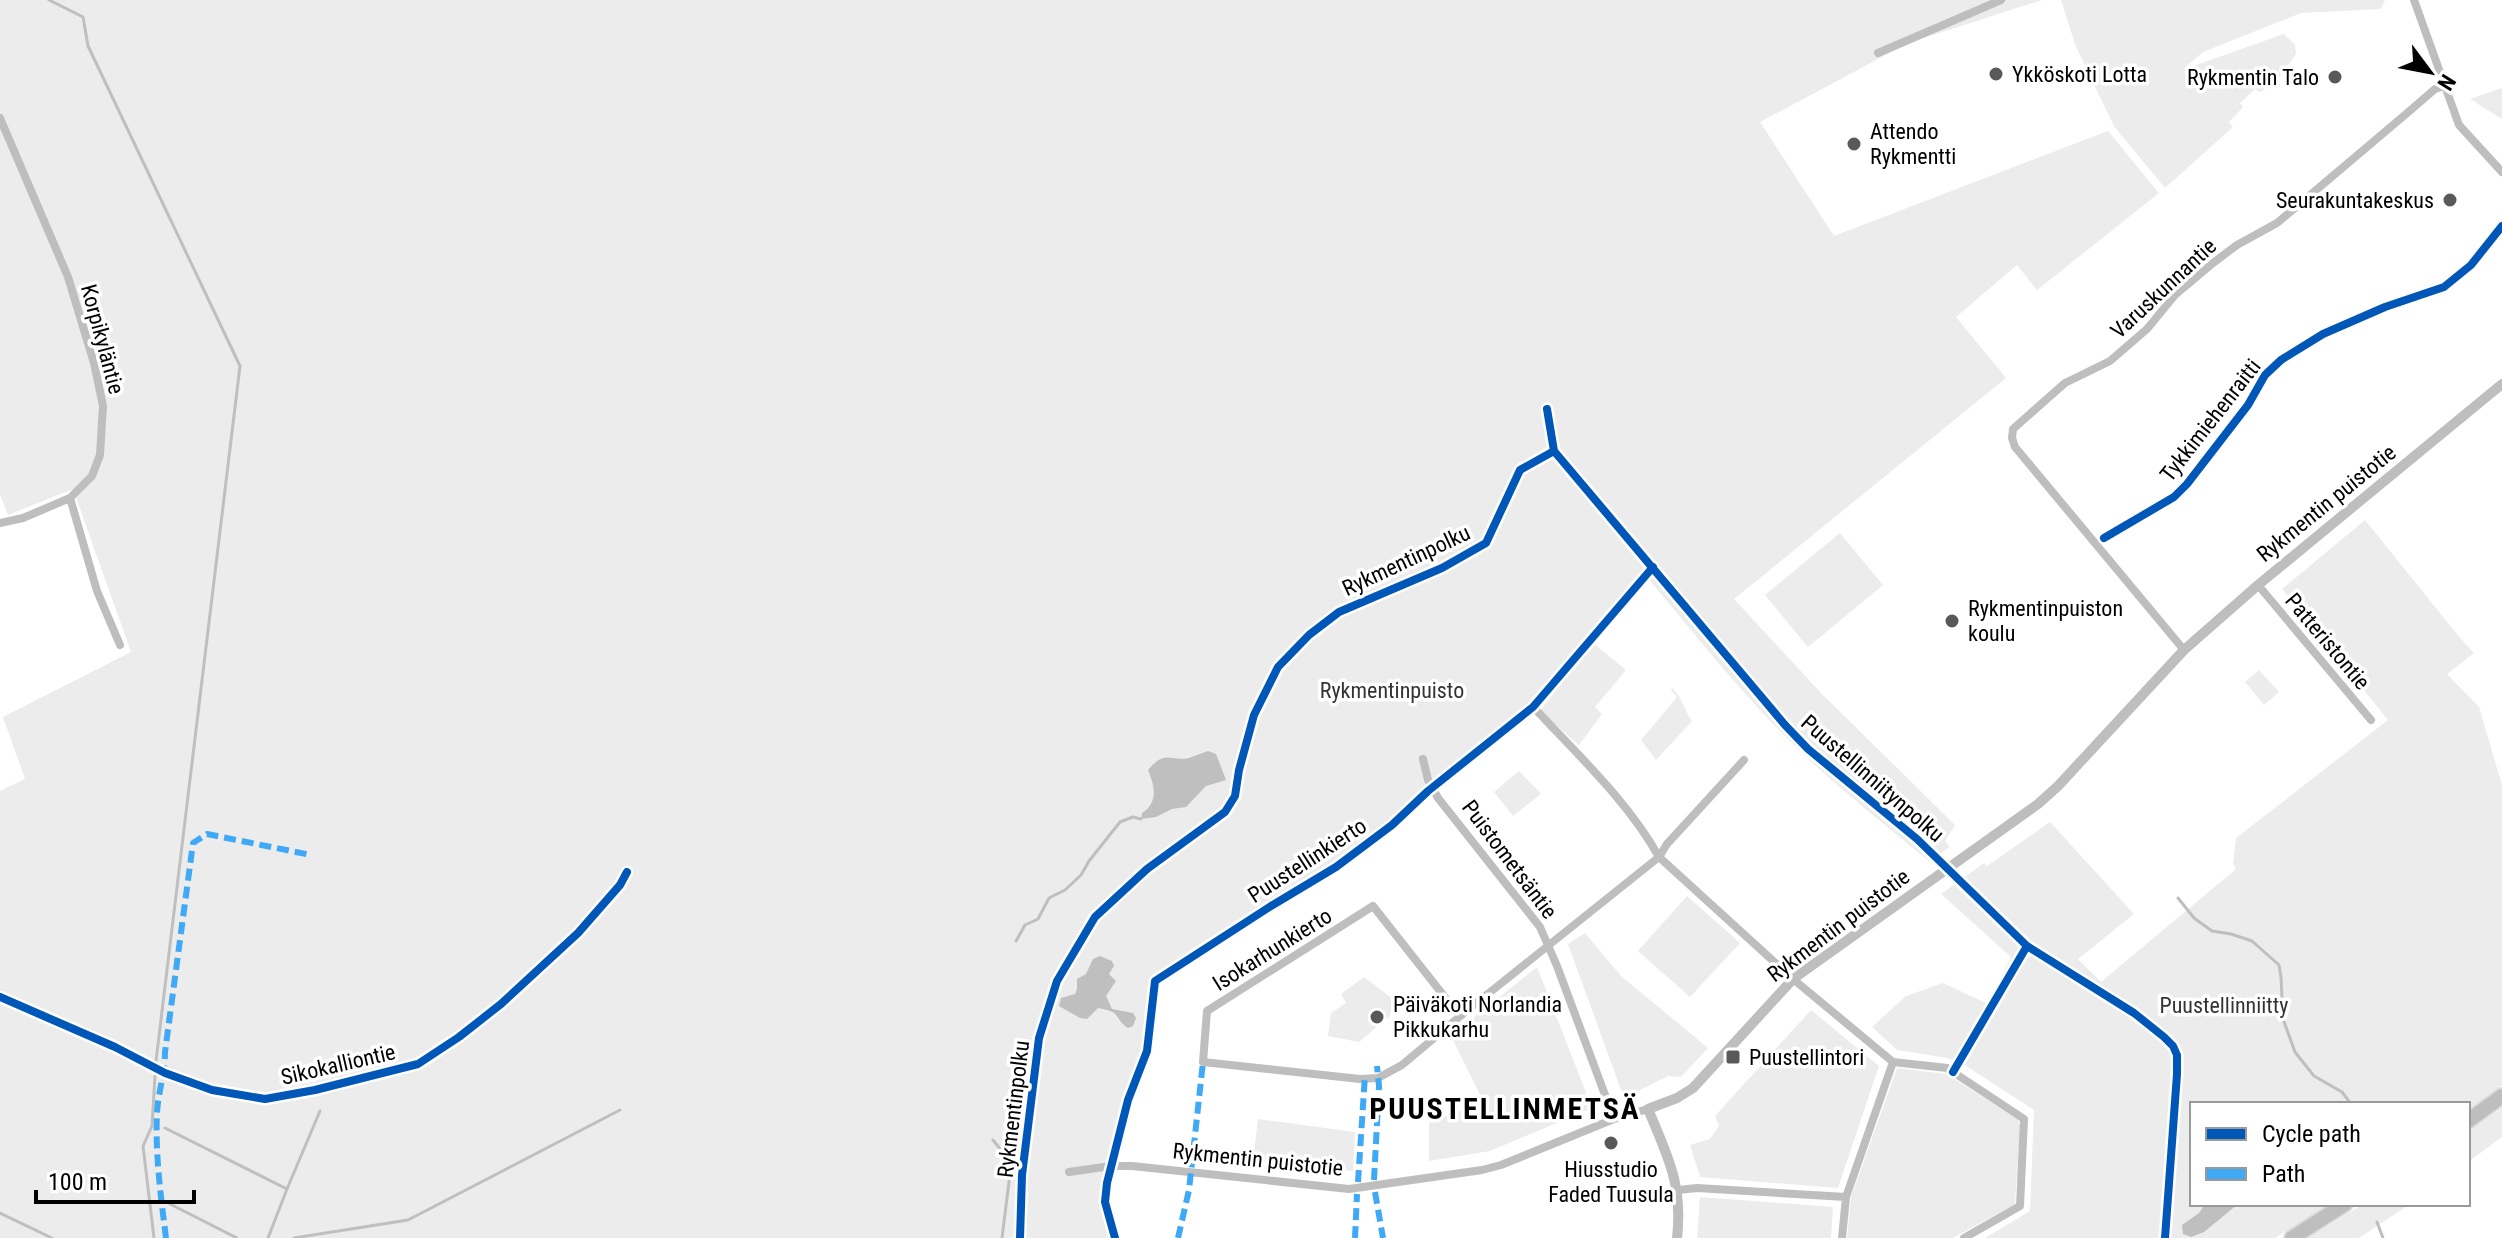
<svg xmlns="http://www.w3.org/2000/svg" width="2502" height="1238" viewBox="0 0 2502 1238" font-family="'Roboto Condensed',sans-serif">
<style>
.green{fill:#ececec}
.water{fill:#bfbfbf}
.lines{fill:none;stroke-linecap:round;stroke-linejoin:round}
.stream{stroke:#bfbfbf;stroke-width:3}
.primary-casing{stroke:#dbdbdb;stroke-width:18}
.minor{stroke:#bebebe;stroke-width:8}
.tertiary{stroke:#bebebe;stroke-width:10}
.primary{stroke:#bebebe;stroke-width:14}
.quiet{stroke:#3fa9f5;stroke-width:6;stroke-dasharray:12 6;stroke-linecap:butt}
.cycleway-casing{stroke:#fff;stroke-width:13}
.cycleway{stroke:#0057b8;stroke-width:8}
.poi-dot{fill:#595959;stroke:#fff;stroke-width:3}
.labels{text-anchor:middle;stroke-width:7;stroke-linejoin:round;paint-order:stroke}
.poi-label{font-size:22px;fill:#000;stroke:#fff;text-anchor:start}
.street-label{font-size:22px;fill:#000;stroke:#fff}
.park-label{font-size:22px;fill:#333;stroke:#fff}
.district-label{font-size:30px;font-weight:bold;letter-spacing:2px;fill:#000;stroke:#fff}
</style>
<rect width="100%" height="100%" fill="#fff"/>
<path class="green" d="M0,0H2042L1908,43L1760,122L1834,236L2108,131L2159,193L2037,290L2017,265L1956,317L2006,378L1734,599L1822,694L1955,825L1945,841L1950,847L1929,861C1884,824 1837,787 1795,746C1741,693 1694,633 1646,576L1533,707L1428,791L1392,825L1336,867L1271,906L1155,981L1147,1051L1128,1101L1111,1166L1105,1202L1115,1238H0V791L25,779L3,717L131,652L73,489L8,515L0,494Z
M2061,0H2385L2381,9L2301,13L2203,52L2182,70L2284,34L2295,45L2296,54L2276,82L2260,92L2255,89L2240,103L2243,107L2229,122L2233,127L2165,188L2114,126L2076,47Z
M2502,88V119L2470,99Z
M2365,520L2460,638L2474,653L2447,674L2479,707L2502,785V1085L2468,1110V1104H2192V1204H2330L2275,1238H1985L2030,1211L2034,1110L1963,1064L1947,1058L1897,1050L1872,1027L1906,996L1943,983L1988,1004L2011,957L1941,894L1984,863L1987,866L2050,822L2134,914L2078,959L2101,982L2236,869L2233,864L2236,838L2388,720L2282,589Z
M1840,533L1883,585L1808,647L1765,595Z
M1592,642L1626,670L1595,707L1602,714L1579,745L1540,711Z
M2259,670L2279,692L2264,705L2245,682Z
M1672,688C1682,697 1684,710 1692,721L1656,760L1641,740L1677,697L1671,690Z
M1519,771L1541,794L1513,816L1494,792Z
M1687,896L1740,943L1690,997L1638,951Z
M1585,933L1621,976L1708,1048L1681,1077L1668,1076L1624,1098L1568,944Z
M1537,967L1592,1108L1490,1151L1429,1161V1123L1483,1101L1451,1036Z
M1364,977L1393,999L1390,1016L1359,1042L1328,1036L1331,1013L1346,1003L1341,994Z
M1811,1010L1879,1066L1838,1188L1700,1177L1690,1145L1710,1139L1719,1126L1715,1116Z
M1897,1068L1947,1074L2018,1120L2020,1126L2015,1204L1953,1238H1847L1851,1197Z
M2502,1108V1137L2468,1162V1132Z
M1258,1119L1355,1132L1353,1171L1253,1161Z
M1700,1197L1833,1207L1831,1238H1697Z
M2363,1204H2410L2359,1238H2309Z"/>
<path class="water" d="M1208,751L1216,754L1226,780L1206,786L1186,807L1172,809L1156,817L1141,819C1144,807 1140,817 1148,808C1158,797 1153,782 1148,770C1166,749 1170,762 1189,758C1195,756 1202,753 1208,751Z
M1100,956L1112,961L1114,966L1109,974L1116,981L1106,996L1112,1009L1133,1013L1136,1018L1133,1026L1128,1028C1113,1018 1123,1012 1098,1008L1087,1019L1080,1018L1059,1006L1061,998L1075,994L1077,989V979L1086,974L1093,959Z
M2201,1204H2238L2204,1232L2191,1237L2183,1234L2182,1225L2199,1213L2203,1207Z"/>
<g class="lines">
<path class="stream" d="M49,0L83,17L88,46L240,366L156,1061
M2178,898L2194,918L2212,931L2231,934L2252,941L2279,965L2281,977L2283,1019L2295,1052L2314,1076L2342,1092L2351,1104
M1016,941L1025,925L1038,919L1049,898L1065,890L1081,875L1089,861L1120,822L1133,817L1141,819
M165,1128L287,1189L320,1111
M993,1140L1001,1150L1010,1174L1002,1238
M170,1204L237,1238
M0,1213L52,1238
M2377,1222L2383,1238
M154,1238L143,1146L152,1126L155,1076
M268,1238L287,1189
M294,1238L408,1220L620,1110"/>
<defs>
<path id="primary" d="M2468,1121L2502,1096
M2292,1238L2345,1204"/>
</defs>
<use href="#primary" class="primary-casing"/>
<path class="minor" d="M2414,0L2459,125L2502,172
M1878,53L2001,0
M0,118L68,277L94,363L103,406L100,455L92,476L70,498L23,518L0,523
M70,498L97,591L120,645
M2258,585L2371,720
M2184,650L2015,447L2012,438L2013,429L2065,383L2110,361L2147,329L2175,295L2213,263L2237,245L2277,223L2406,114L2435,89L2444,86
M1538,712C1581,758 1628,802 1659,857L1667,844L1744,760
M1423,759L1428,780L1438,798L1540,927L1557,966L1614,1119
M1464,1013L1455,1010L1373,906L1207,1011L1203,1062L1360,1079L1378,1078L1402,1065L1464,1013L1659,857L1793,979L1893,1062L1846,1197L1842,1238
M1893,1062L1947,1068L2024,1119L2020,1206L1964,1238
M1069,1172L1111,1166H1132L1349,1189L1482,1170L1501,1165L1614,1119L1648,1109
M1678,1190L1697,1188L1846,1197"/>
<path class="tertiary" d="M1677,1238C1683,1185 1668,1157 1648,1109L1677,1098L1693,1088L1793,979L2038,804L2058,786L2184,650L2258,585L2502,384"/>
<use href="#primary" class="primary"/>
<path class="quiet" d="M1374,1180L1379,1086L1377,1066
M1358,1182L1365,1075
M1375,1192L1383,1238
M166,1238C161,1198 155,1154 157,1113C158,1093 165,1073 165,1052L193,843L207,834L311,855
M1178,1238L1189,1190L1203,1062
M1355,1238L1357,1194"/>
<defs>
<path id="cycleway" d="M1547,409L1554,451L1785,725L1808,749L1917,839L2027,946L2134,1013L2164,1037L2173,1046L2177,1055V1074L2165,1238
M2104,538L2174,497L2187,484L2248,405L2265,375L2281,360L2323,334L2385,307L2444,287L2471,265L2502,226
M0,997L115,1047L165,1073L212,1090L265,1099L315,1090L418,1064L459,1037L501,1004L578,933L620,885L627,872
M1953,1072L2027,946
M1020,1238L1022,1175L1039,1038L1057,981L1095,917L1147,869L1225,812L1235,796L1239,770L1254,715L1278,667L1309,635L1339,612L1442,568L1486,543L1520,470L1554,451
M1115,1238L1105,1202L1107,1183L1128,1100L1147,1051L1155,981L1271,906L1336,867L1392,825L1428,791L1533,707L1653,567"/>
</defs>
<use href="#cycleway" class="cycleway-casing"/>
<use href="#cycleway" class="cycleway"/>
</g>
<g class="poi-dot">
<circle cx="1996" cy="74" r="8"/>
<circle cx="2335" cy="77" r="8"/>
<circle cx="1854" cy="144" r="8"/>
<circle cx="2450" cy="200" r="8"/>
<circle cx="1952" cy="621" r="8"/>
<circle cx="1377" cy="1017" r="8"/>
<rect x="1725" y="1049" width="16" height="16" rx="4"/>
<circle cx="1611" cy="1143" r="8"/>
</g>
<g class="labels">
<g class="poi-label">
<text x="2012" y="82">Ykköskoti Lotta</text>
<text x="2319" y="85" text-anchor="end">Rykmentin Talo</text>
<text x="1870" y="139">Attendo<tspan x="1870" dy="25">Rykmentti</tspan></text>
<text x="2434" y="208" text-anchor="end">Seurakuntakeskus</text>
<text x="1968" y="616">Rykmentinpuiston<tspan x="1968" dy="25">koulu</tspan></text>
<text x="1393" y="1012">Päiväkoti Norlandia<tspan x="1393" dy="25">Pikkukarhu</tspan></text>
<text x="1749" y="1065">Puustellintori</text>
<text x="1611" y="1177" text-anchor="middle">Hiusstudio<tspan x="1611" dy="25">Faded Tuusula</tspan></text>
</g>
<g class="street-label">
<text transform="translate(2163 288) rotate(-43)" y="8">Varuskunnantie</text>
<text transform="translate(103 339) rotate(75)" y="8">Korpikyläntie</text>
<text transform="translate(2210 420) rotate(-52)" y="8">Tykkimiehenraitti</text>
<text transform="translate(2326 503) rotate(-39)" y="8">Rykmentin puistotie</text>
<text transform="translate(1406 560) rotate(-25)" y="8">Rykmentinpolku</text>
<text transform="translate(2328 641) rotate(50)" y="8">Patteristontie</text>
<text transform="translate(1873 778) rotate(41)" y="8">Puustellinniitynpolku</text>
<text transform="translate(1510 859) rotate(53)" y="8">Puistometsäntie</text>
<text transform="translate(1307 860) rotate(-33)" y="8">Puustellinkierto</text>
<text transform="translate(1838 925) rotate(-37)" y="8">Rykmentin puistotie</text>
<text transform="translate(1272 949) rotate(-32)" y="8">Isokarhunkierto</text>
<text transform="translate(338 1064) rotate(-13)" y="8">Sikokalliontie</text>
<text transform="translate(1013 1109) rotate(-83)" y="8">Rykmentinpolku</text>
<text transform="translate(1258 1159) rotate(6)" y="8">Rykmentin puistotie</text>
</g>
<g class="park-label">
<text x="1392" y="698">Rykmentinpuisto</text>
<text x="2224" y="1013">Puustellinniitty</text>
</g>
<g class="district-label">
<text x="1505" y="1119">PUUSTELLINMETSÄ</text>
</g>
</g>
<rect x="2190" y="1102" width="280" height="104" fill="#ffffff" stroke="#999999" stroke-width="2"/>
<rect x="2206" y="1128" width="40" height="12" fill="#0057b8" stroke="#999999" stroke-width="2"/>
<text x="2262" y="1142" font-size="24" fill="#000000">Cycle path</text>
<rect x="2206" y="1168" width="40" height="12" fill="#3fa9f5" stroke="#999999" stroke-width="2"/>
<text x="2262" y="1182" font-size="24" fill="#000000">Path</text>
<g transform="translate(2430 72) rotate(122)" stroke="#ffffff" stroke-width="6" paint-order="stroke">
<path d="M0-6L14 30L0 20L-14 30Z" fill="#000000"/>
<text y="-12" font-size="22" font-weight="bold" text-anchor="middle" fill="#000000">N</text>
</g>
<path d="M36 1190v12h158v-12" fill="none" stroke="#000000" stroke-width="4"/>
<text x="48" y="1190" font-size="24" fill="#000000" stroke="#ffffff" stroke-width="6" paint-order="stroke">100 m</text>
</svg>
